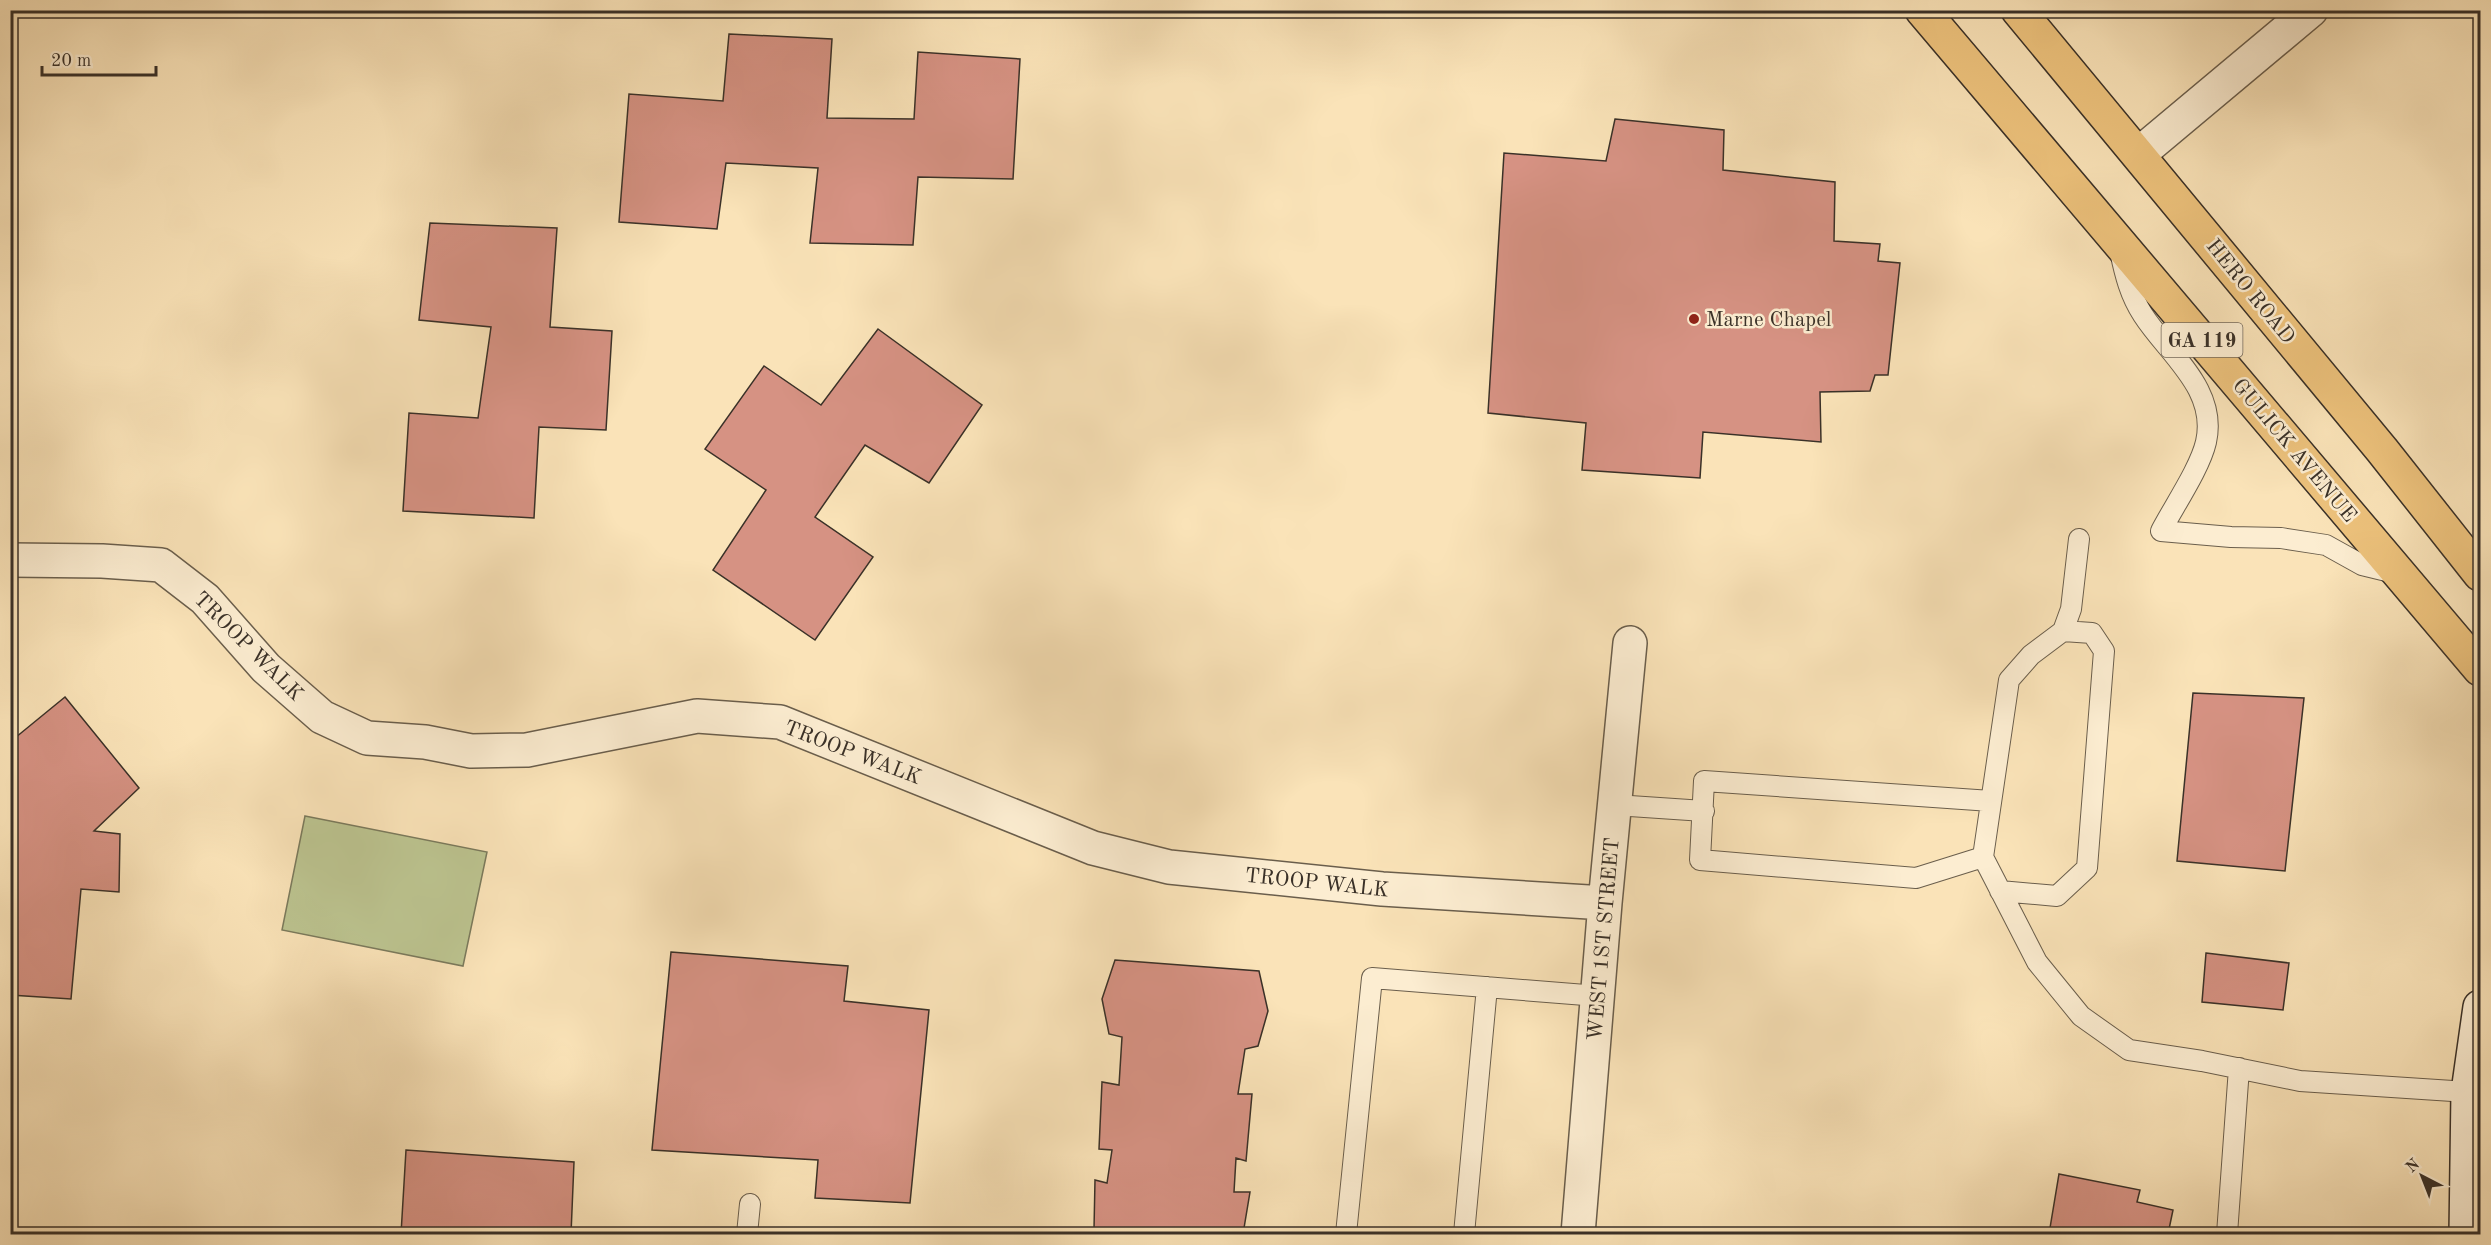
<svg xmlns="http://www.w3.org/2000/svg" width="2491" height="1245" viewBox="0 0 2491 1245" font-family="'Old Standard TT',serif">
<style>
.pitch{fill:#bcc490;stroke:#7b7a5c;stroke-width:1.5}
.building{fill:#d69283;stroke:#3a3128;stroke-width:1.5}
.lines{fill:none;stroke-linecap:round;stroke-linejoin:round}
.lane-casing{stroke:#6a5e4c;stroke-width:22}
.street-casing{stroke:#6a5e4c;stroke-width:36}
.secondary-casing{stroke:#3a3128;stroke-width:36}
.primary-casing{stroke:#3a3128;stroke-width:36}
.lane{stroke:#fcedd1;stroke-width:20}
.street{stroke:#fcedd1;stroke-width:33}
.secondary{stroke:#fcedd1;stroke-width:33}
.primary{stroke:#edc27c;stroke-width:33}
.poi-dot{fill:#8f2418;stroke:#fcedd1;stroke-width:2}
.labels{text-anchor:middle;stroke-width:5;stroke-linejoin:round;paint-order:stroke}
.shield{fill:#fcedd1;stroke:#74695b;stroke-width:1.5}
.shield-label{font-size:20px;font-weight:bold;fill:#3a3128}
.street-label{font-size:21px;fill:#3a3128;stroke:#fcedd1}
.poi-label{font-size:21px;fill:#3a3128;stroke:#fcedd1;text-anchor:start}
</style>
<rect width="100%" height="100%" fill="#fae3b8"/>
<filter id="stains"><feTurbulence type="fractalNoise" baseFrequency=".00333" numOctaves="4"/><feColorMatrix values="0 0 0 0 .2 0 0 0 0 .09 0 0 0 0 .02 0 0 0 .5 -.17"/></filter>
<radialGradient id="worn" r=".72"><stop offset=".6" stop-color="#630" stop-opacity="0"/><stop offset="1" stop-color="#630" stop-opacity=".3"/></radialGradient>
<path class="pitch" d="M305,816L487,852L463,966L282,930Z"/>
<path class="building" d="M729,34L832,39L827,118L914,119L918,52L1020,59L1013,179L918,177L913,245L810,243L818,168L726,163L717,229L619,222L629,94L723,101Z
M1615,119L1724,130L1723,170L1835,182L1834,241L1880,244L1878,261L1900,263L1888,375H1875L1870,391L1820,392L1821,442L1703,432L1700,478L1582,470L1586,423L1488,413L1504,153L1606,161Z
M430,223L557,228L550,327L612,331L606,430L539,427L534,518L403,511L409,413L478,418L491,327L419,320Z
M878,329L982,405L929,483L865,445L815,517L873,557L815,640L713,570L766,490L705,449L764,366L821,405Z
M2193,693L2304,698L2285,871L2177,861Z
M65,697L139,788L94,831L120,834L119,892L81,889L71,999L10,995V742Z
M671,952L848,966L844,1001L929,1010L910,1203L815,1198L818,1160L652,1150Z
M2206,953L2289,963L2283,1010L2202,1002Z
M1115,960L1259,971L1268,1011L1258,1046L1245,1049L1238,1094H1252L1246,1161L1236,1158L1234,1192H1250L1243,1234H1191L1094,1229L1095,1180L1107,1183L1112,1150L1099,1149L1102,1082L1119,1085L1122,1037L1109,1034L1102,999Z
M406,1150L574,1162L571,1234H401Z
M2059,1174L2140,1190L2137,1202L2173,1210L2168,1234H2049Z"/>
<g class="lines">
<defs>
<path id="lane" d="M2120,251C2125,275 2130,295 2143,315C2168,354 2218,389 2206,442C2200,468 2174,506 2161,531L2231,537L2281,538L2326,545L2362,565L2399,574
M2079,539L2071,609L2063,631L2031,655L2009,680L1983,857L2037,962L2081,1016L2129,1050L2202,1061L2300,1081L2468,1092
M1615,805L1704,811
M1983,857L1916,878L1700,860L1704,781L1991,801
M2000,891L2057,896L2087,868L2104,651L2092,633L2063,631
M747,1234L750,1204
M1346,1234L1372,978L1598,996
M1464,1234L1487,987
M2227,1234L2239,1068"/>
<path id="street" d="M2139,154L2311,10
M10,560L102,561L161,565L205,599L266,668L322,717L367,738L425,742L471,751L527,750L697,716L780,722L1093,848L1169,867L1382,889L1605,903
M1578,1234L1605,903L1630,643"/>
<path id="secondary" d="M2466,1234L2468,1092L2480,1007"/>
<path id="primary" d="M1922,10L2480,669
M2018,10L2382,450L2480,574"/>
</defs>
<use href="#lane" class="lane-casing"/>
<use href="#street" class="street-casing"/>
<use href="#secondary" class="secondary-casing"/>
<use href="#primary" class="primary-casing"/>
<use href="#lane" class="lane"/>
<use href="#street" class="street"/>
<use href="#secondary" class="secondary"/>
<use href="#primary" class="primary"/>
</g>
<circle class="poi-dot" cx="1694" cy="319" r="6"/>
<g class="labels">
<rect class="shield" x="2161.5" y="323" width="81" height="34" rx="4.5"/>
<g class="shield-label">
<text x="2202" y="347">GA 119</text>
</g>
<g class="street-label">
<text transform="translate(2251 291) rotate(51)" y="7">HERO ROAD</text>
<text transform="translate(2295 450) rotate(50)" y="7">GULICK AVENUE</text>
<text transform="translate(249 646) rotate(45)" y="7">TROOP WALK</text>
<text transform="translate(853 752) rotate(21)" y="7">TROOP WALK</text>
<text transform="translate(1317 882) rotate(6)" y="7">TROOP WALK</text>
<text transform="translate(1603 939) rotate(-85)" y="7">WEST 1ST STREET</text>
</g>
<g class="poi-label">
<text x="1706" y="326">Marne Chapel</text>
</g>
</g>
<rect width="2491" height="1245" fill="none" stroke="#fae3b8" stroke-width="36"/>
<rect x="12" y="12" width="2467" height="1221" fill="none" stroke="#3a3128" stroke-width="3"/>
<rect x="18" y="18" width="2455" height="1209" fill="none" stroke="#3a3128" stroke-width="1.5"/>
<g transform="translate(2422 1176) rotate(318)" stroke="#fcedd1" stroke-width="4.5" paint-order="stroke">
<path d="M0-4.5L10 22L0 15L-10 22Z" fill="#3a3128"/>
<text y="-9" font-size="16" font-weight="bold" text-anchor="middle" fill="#3a3128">N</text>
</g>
<path d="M42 66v9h114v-9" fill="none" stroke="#3a3128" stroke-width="3"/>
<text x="51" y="66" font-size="18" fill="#3a3128" stroke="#fcedd1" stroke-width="4.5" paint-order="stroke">20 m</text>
<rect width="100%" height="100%" filter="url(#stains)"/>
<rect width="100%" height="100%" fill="url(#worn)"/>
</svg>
